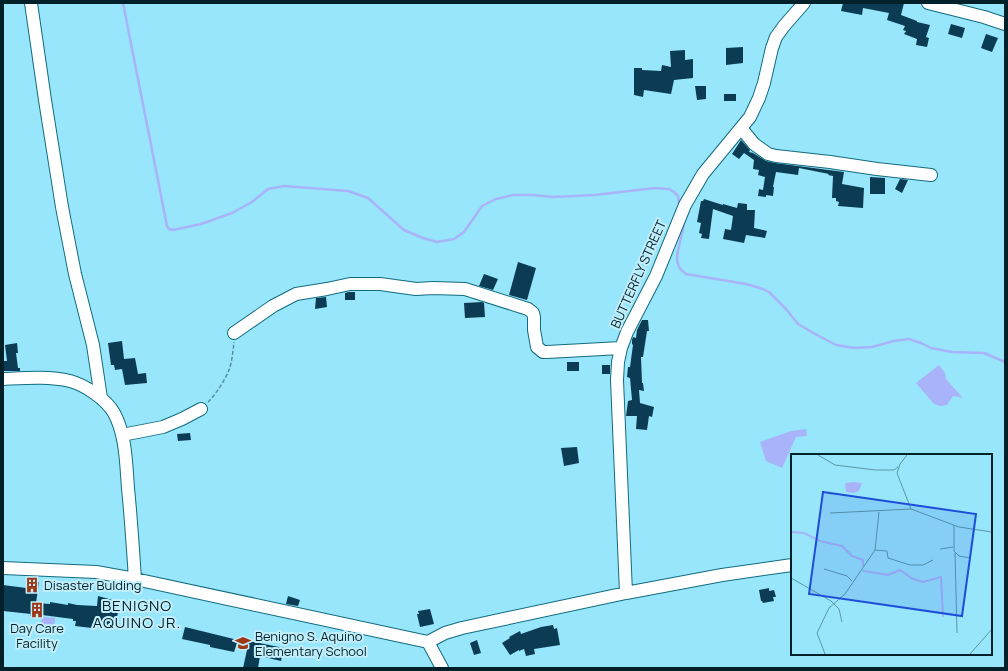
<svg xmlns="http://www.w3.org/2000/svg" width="1008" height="671" viewBox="0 0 1008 671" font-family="Manrope,sans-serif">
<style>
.water{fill:#a8b3f9}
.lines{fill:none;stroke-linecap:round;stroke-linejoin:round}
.stream{stroke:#a8b3f9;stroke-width:2.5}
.building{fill:#0c3c54}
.minor-casing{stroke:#126b7e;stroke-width:14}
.path{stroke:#5690a0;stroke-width:1.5;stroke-dasharray:4 2;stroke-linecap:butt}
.minor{stroke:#fff;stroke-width:12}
.labels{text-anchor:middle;stroke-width:4;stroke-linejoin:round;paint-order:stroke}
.street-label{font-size:13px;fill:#002129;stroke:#c2eefb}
.poi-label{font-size:13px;fill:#002129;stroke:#c2eefb;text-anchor:start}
.quarter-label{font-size:15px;letter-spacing:1px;fill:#002129;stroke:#c2eefb}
.inset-river{fill:none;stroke:#a8b3f9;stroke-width:2}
.inset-road{fill:none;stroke:#5b97a8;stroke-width:1}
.view{fill:#1d4ed8;fill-opacity:0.15;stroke:#1d4ed8;stroke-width:2}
.inset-edge{fill:none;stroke:#002129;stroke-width:2}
</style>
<rect width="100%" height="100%" fill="#98e6fc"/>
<path class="water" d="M939,365L945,373L946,379L963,398L953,396L947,405L940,406L934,404L916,383Z
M806,429L807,436L796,437L782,468L766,461L760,442L791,431Z
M42,617L55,618L54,632H40Z"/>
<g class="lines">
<path class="stream" d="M123,3L167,226L169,229L173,230L201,224L232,213L252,202L268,189L284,186L348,191L368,198L404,230L423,238L437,242L454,239L464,232L482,206L496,199L513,195H533L553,197L595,195L655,188L669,189L674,192L678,196L679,202
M684,221C684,233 674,255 678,264C679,269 682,271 686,274L746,284L763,289L769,292L786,309L798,324L817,335L836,345L854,348L872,347L894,341L909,339L921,343L931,348L952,352L984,353L1005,362"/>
</g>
<path class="building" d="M843,3H904L901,15L917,21V22L930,25L926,37L929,38L927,47L916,45L917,39L904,34L906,31L903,30L905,26L887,20L889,13L863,8L862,15L841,11Z
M951,24L965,28L962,38L948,34Z
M986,34L998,38L992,52L981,48Z
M743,47V63L726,65V48Z
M685,50V60L693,59V78L674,80L671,94L644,90L643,97L634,95V68H642V70L661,71L662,65L671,67L670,51Z
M695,86H706V99L697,100Z
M724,94H736V101H724Z
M741,140L750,150L749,152L753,153L766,161L775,163L844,172L842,184L864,188L863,208L838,206L839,202L836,201V198H832L833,176L828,175L829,174L799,168L798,175L776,172L773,187H774L773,196L766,195V197L758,196L759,189L763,190L765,177L758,175L759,170L753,169L754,160L744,153L739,159L732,154Z
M870,177L885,178V194H870Z
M900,179L908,180L902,193L895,189Z
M704,199L723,205V204L737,208L738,203L747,204V210H755L754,228L767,231L765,238L746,235L744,243L723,239L725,229L731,230L733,216L713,209L709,239L701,238L702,234L699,233L701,223L697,222L701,201H703Z
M518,262L536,268L527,300L509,295Z
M484,274L498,279L493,290L479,286Z
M349,292H355V300H345V293Z
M326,297L327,307L315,309L316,298Z
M482,302L484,303L485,317L465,318L464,303Z
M642,320H648L649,331H647L643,357H641L642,383H643L644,391L639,390L640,403L654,407L652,417L649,416L647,430L636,429L637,416H626L628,401L632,400L630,378L627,377L628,367H630L633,345L632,344V340L633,337L636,338L637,330Z
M122,341L124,359L135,358L138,374L146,373L147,383L125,385L122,369L115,370L114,365H111L108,343Z
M17,343L18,353H16L18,368H20V371H3V361H7L5,345Z
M567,362H579V371H567Z
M602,365H610V374H602Z
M190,433L191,440L178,441L177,434Z
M577,447L579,463L564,466L561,448Z
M27,577H36L35,582H39L36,603L50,604V602L68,605V603L77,605L97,606L98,596L120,602L115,627L93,623L92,628L75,626L76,621H73V619L42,615V617L30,616L31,614L3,611V585L26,588Z
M769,588V591L774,590L776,597H773L774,601L763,603L762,601H761L759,590Z
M288,596L300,600L298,606L286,604Z
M430,609L434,624L420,627L417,614H419L418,611Z
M553,625L554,629L557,628L560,645L534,649L535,654L526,656L524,649L519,651V650L510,655L502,643L510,638L509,637L520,631L521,634L541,627Z
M185,627L238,640L234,652L210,647V645L182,639Z
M477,640L481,653L474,655L470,643Z
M249,641L284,648L281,661L260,656L258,668H243Z"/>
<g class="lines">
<defs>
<path id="minor" d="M31,3L45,100L62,207L75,274L93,345L101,398
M928,3L984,17L1005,24
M741,128L754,144L768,154L776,156L830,162L877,169L931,175
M234,333L273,306L296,294L327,289L350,284H380L416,289L433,288L465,289L528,309L533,313L534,317V330L537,347L543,352H547L621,348
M3,379C25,378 49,376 70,381C85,385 106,399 114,413C126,435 126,463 128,488C131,518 133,549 135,579
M122,435L163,427L182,419L201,409
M3,568L96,572L135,579L428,642L445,633L462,628L626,593L722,575L792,565
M626,593L617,380L618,362L621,348L627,332L656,276L685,205L703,174L750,117L759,98L764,83L772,48L776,37L784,26L804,3
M428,642L442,668"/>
</defs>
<use href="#minor" class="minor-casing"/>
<path class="path" d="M208,402C216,394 225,380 229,370C232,362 233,351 234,342"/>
<use href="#minor" class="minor"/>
</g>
<defs>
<symbol id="building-bare" viewBox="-9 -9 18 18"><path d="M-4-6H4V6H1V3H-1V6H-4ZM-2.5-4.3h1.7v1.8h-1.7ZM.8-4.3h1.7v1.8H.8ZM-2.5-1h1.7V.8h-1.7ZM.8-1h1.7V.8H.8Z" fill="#9e3716" stroke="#c2eefb" stroke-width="2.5" paint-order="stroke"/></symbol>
<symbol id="school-bare" viewBox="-9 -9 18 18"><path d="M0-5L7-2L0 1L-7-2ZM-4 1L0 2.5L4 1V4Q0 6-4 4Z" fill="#9e3716" stroke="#c2eefb" stroke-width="2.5" paint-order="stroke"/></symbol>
</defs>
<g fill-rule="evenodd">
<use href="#building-bare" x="21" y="574" width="22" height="22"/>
<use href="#building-bare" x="26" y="599" width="22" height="22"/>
<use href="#school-bare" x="232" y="632" width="22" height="22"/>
</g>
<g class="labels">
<g class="street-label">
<text transform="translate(638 274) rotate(-66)" y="5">BUTTERFLY STREET</text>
</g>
<g class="poi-label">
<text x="44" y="590">Disaster Bulding</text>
<text x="37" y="633" text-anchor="middle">Day Care<tspan x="37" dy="15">Facility</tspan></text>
<text x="255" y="641">Benigno S. Aquino<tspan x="255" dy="15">Elementary School</tspan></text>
</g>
<g class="quarter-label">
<text x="137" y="611">BENIGNO<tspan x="137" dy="17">AQUINO JR.</tspan></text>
</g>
</g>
<g transform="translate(791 454)">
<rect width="201" height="201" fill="#98e6fc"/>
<path d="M63,28L71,29L68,37L63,39L55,38L54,29Z" fill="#a8b3f9"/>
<path class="inset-river" d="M0,78L13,79L29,87L51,92L61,102L72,106V112M72,117L97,121L109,116L122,125L132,128L150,123L152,163"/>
<path class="inset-road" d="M27,1L44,11L84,16H103L107,13M116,1L109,10L106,19L120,55M39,59L120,55L168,73L201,78M163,71V97L168,102L180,104M149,95L162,93M84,96L96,97L97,104L119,111H132L142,106M164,99L166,179M33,115L56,122L61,127M0,124L40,147L48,155L51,168M34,200L26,179L38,154L54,140L84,96L88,58M179,200L201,175"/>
<path class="view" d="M32,38L185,60L171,162L18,140Z"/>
<rect width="201" height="201" class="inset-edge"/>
</g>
<rect width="1008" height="671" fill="none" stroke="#002129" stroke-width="8"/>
</svg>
